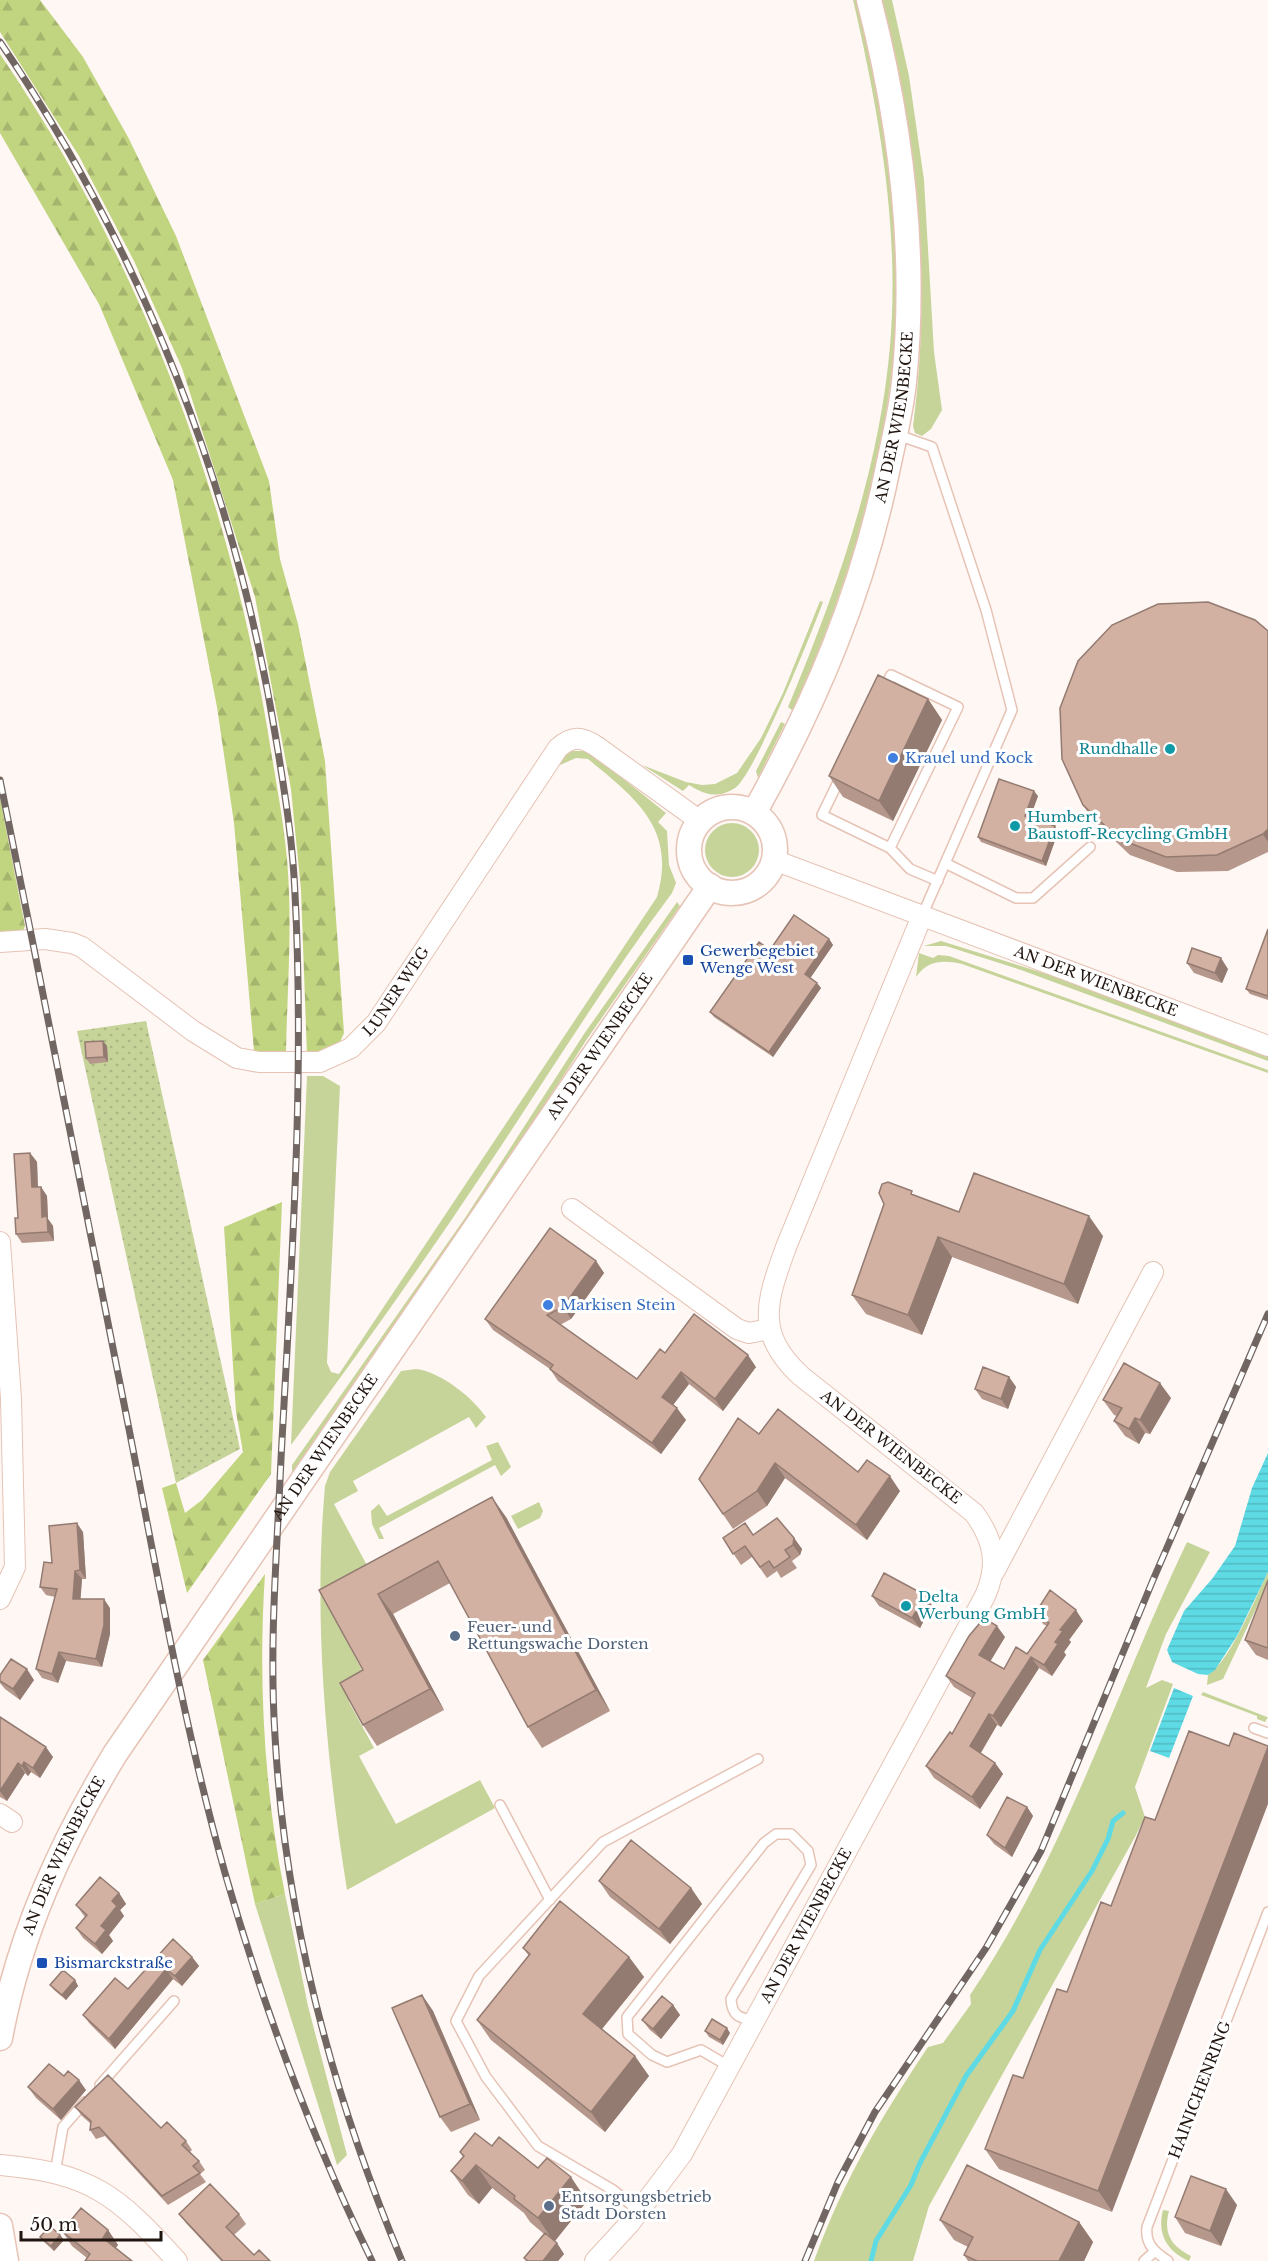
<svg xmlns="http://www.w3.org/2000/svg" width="1268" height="2261" viewBox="0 0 1268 2261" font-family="'Libre Baskerville',serif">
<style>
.green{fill:#c6d49a}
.forest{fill:url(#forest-firs)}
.garden{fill:url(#garden-dots)}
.water{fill:url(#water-rules)}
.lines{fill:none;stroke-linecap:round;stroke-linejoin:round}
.stream{stroke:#5ddae4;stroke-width:5}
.service-casing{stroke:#e6c3b5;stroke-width:12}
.minor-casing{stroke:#e6c3b5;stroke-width:22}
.tertiary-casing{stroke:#e6c3b5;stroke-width:27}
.service{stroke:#fff;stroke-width:9}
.minor{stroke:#fff;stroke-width:20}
.tertiary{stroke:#fff;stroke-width:24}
.rail-casing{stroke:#716662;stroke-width:7}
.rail{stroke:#fff;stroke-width:4.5;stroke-dasharray:14;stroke-linecap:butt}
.wall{fill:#b5978b}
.shaded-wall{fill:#937b71}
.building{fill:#d2b0a2;stroke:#937b71;stroke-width:1.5}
.culture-dot{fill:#0f9aa8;stroke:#fff;stroke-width:2}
.shop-dot{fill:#3f7fe0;stroke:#fff;stroke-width:2}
.transit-dot{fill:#1a4fb4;stroke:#fff;stroke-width:2}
.service-dot{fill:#5c6f8a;stroke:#fff;stroke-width:2}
.labels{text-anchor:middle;stroke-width:6;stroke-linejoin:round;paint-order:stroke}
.street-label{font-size:15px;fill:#211510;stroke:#fff}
.culture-label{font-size:15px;fill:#0d838f;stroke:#fff;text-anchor:start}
.shop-label{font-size:15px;fill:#366cbe;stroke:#fff;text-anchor:start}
.transit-label{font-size:15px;fill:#164399;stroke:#fff;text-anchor:start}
.service-label{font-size:15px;fill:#4e5e75;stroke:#fff;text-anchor:start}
</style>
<defs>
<pattern id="forest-firs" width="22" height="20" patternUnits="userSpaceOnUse" patternTransform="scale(1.5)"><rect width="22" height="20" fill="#c1d480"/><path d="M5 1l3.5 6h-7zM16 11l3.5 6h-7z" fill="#a6b56e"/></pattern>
<pattern id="garden-dots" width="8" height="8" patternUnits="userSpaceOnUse" patternTransform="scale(1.5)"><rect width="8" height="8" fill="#c6d49a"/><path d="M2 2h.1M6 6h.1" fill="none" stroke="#aab584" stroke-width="1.8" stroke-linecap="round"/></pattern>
<pattern id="water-rules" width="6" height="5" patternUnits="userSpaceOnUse" patternTransform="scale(1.5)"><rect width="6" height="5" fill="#5ddae4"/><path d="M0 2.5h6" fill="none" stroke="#51bac3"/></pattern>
</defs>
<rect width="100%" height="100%" fill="#fff7f4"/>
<path class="green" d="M853,0H859C874,75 893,151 897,228C905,397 862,557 793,711L788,707C836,592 879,472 890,346C900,230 879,112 853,0Z
M882,0H892L909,76L924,180L934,352L942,410L931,429L922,436L915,433L913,426C932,284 918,139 882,0Z
M820,601L823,602C813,630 754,776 735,788C718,799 705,795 689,785L683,791L642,765L686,782L702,785L715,784L737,773L761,738L783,693Z
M781,722L785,724L758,778L756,771Z
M572,751H585L596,757L666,813L658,822L667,831L669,865L676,883L672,893C604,984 545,1081 481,1176C419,1269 356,1357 291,1445L307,1076H323L340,1086L327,1363L331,1372L339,1374L657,897C677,828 635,798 588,759L576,758L560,765L559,759Z
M705 850a27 27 0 1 1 54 0a27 27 0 1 1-54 0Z
M677,902L680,906L587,1039L469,1223L292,1473V1465L465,1218L584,1034Z
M941,941L1050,975L1268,1056V1061L1021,970L946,946H924Z
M919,953L933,958L938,955L949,956L1268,1070V1073L962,964C943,960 928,960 916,977Z
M416,1369C441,1372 472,1397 486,1417L476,1428L469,1417L353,1481L358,1491L334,1504L376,1582L329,1608L372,1689L349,1702L374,1748L359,1756L396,1824L480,1780L495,1808L347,1890C326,1759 313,1618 325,1486L330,1472L401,1371Z
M498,1442L511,1467L501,1476L495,1465L379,1528L384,1539H379L372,1524L371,1511L379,1504L387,1516L492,1460L486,1446Z
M539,1502L543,1511L540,1518L518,1529L511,1516Z
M1187,1542L1210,1552L1166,1634L1146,1688L1162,1680L1173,1684L1135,1787L1145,1817L1135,1837L929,2206L913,2261H814C844,2179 880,2119 928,2047L943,2043L971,2004L970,1995C1065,1855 1115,1693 1187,1542Z
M1268,1572V1583L1223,1679L1207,1685L1208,1675C1231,1660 1255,1598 1268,1572Z
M1203,1692L1267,1717H1268L1265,1722L1257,1719V1716L1201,1695Z
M285,1894L308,2006L347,2155L337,2165L255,1904Z
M1163,2210L1169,2211C1163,2233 1171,2246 1191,2256L1189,2261C1166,2251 1157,2233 1163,2210Z"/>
<path class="forest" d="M0,0H40L83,57L128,137L176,236L269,481L280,559L298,624L325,761L344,1033L340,1042L315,1057L307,1055L301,890L291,789L255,597L182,368L134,261L79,156L0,32Z
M0,54C141,261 231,499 270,745C278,794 288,844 289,893C291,946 287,999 286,1052L264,1054L254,1051L234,823L217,707L173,480L99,304L0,133Z
M0,798L25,926L22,933L7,937L0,932Z
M282,1202L271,1474L187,1593L162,1488L176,1483L185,1513L202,1500L243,1452L236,1412L224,1227Z
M265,1574C258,1678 264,1791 285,1894L255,1904L203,1660Z"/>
<path class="garden" d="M146,1021L240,1449L176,1483L77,1031Z"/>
<path class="water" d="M1268,1453V1572L1237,1636L1215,1670L1208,1675L1198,1674L1172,1662L1167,1650L1184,1611L1212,1579L1235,1546L1252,1488Z
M1174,1688L1193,1696L1169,1758L1150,1751Z"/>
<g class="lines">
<path class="stream" d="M871,2261L876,2241L911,2185L920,2163L966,2076L1013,2011L1040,1950L1092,1871L1108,1839L1113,1821L1123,1813"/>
<defs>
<path id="service" d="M895,434L932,447L986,610L1012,710L922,916
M883,691L891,675L958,707L890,848
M841,776L822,815L890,848L910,869L938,881
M945,863L1016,898H1033L1090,847
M1254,1728L1268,1733
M500,1805L550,1900
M730,2067L701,2050L667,2062L652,2055L628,2034L627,2017L764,1843L776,1834H791L808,1851L811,1865L731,1999C732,2017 740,2018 756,2021
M100,2085L174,2001
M55,2173L63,2127L85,2102
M639,2211L613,2190L538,2146L486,2077L456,2021L479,1976L603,1842L758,1759
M1144,2261L1154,2252
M1168,2261C1155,2252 1145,2245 1147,2227L1268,1912"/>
<g id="minor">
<path id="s1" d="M774,860L1268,1046"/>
<path id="s2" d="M0,942L45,939L72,943L82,947L193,1031L237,1058L259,1062H320L351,1048L376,1023L558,748C572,736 581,736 596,746L700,821"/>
<path d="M572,1209L737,1329L749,1333L769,1329"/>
<path d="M0,1242L11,1399L15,1567L0,1599"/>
<path d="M994,1572L1153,1272"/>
<path d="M0,1814L12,1822"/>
<path d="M0,2165C92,2173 117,2195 177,2261"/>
<path id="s3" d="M595,2261L630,2223L682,2154L985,1596C999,1565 994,1540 974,1513L801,1376C754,1333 767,1300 786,1247L922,916"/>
</g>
<g id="tertiary">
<circle cx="732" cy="850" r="43"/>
<path id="s4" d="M754,813C816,702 863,591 888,467C894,439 901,411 904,382C917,255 901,124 869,0"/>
<path id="s5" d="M0,2038C19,1935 61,1843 115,1754L710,886"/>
<path d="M0,2226L6,2261"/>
</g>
</defs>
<use href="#service" class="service-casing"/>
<use href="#minor" class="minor-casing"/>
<use href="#tertiary" class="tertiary-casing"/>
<use href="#service" class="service"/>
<use href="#minor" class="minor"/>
<use href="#tertiary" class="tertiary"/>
<defs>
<path id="rail" d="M0,42C143,252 237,494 277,745C285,794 293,844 295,894C305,1082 291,1271 281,1459C277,1552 269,1644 275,1736C285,1918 332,2094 402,2261
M0,780C44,996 86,1212 129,1429C158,1577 184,1727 225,1873C263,2006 311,2136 372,2261
M805,2261L838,2182L875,2112L986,1948L1041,1851L1153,1580L1268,1314"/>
</defs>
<use href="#rail" class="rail-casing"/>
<use href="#rail" class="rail"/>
</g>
<path class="wall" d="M1268,631V852L1228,871L1177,872L1130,855L1093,820L1083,805Z
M928,699L942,720L893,821L843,797L829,776Z
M1038,796L1030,817L1058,832L1046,866L981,842L978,837Z
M1268,929V1000L1250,994L1246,989Z
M829,939L833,945L810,978L821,988L773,1057L714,1017L710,1012L770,950Z
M1187,963L1228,969L1222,983L1194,973Z
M103,1041L107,1046L108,1062L90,1064L86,1058Z
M30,1153L37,1162L38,1187H41L47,1196L48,1219L53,1226L54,1241L22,1243L16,1234Z
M916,1196L959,1212L1103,1236L1078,1304L952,1257L922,1335L866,1314L852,1295L884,1204Z
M596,1261L604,1273L571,1319L560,1325L637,1379L665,1353L756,1367L723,1411L689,1384L673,1405L686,1420L661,1454L558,1381L550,1369L493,1330L485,1319Z
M1009,1377L1016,1387L1008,1409L982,1399L975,1389Z
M1171,1398L1150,1434L1145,1433L1139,1444L1125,1436L1114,1421L1117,1416L1114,1415L1103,1400Z
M759,1434L858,1472L900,1491L867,1540L785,1478L767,1506L733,1529L699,1479Z
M506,1517L610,1711L542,1748L528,1727L450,1583L393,1614L444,1710L377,1746L363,1725V1670L319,1590Z
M83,1532L86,1579H82L80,1599L110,1608V1634L102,1667L66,1661L58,1683L42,1678L36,1669L55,1597L46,1595L40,1587L52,1563Z
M753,1535L794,1538L802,1549L800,1555L792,1561L797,1568L781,1578L777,1571L767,1578L752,1557L741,1565L723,1538Z
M1268,1580V1660L1256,1655L1245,1640Z
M872,1596L932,1605L920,1628L879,1606Z
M1036,1612L1083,1621L1069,1640L1071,1642L1064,1652L1066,1655L1052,1676L1039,1668L1001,1727L997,1725L981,1753L995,1763L1003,1774L980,1809L934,1778L926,1766L952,1734L972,1698L954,1687L946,1676L1005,1637L990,1661L1004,1669L1027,1654L1047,1626L1043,1624Z
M0,1675L34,1680L20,1700L5,1689L0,1683Z
M0,1717L53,1757L40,1778L31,1772L28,1776L25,1773L7,1801L0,1797Z
M1027,1807L1033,1816L1012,1857L994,1844L987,1835Z
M599,1881L691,1888L702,1904L670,1944L610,1897Z
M119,1893L126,1904L120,1910L124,1916L109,1935L113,1941L102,1954L83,1938L76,1928L85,1917L76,1905Z
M523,1948L629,1957L644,1977L602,2029L649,2076L605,2132L491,2040L477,2020L529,1956Z
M192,1957L199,1966L182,1986L173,1979L115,2049L90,2024L83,2015L128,1989Z
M75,1980L78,1986L66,2000L54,1990L50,1985Z
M422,1995L433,2011L480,2120L451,2132L440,2117Z
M673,2005L680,2015L661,2039L650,2030L642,2020Z
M705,2031L730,2033L723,2045L709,2037Z
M1023,2078L1112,2212L999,2169L985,2149Z
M28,2087L86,2090L61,2120L36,2098Z
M75,2107L161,2128L186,2141L192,2150L190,2152L199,2161L205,2170L200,2174L206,2182L168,2205L105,2136L96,2139L90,2130L91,2124L82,2116Z
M492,2146L538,2168L587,2201L555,2241L564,2254L558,2261H526L524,2258L544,2234L530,2222L524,2213L492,2188L479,2204L468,2195L451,2171L463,2157L460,2152Z
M1237,2205L1221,2246L1185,2233L1175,2217Z
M179,2214H239L246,2224L234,2235L254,2255L270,2261H221L186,2223Z
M940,2220L1079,2222L1093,2242L1084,2261H968L964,2255L968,2247L954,2240Z
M108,2230L118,2245L87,2258L72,2246L62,2231Z
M60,2235L64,2240L54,2251L44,2242L40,2237Z"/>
<path class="shaded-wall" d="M928,699L942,720L893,821L879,801Z
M1034,791L1038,796L1029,821L1025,816Z
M1055,826L1058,832L1046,866L1042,861Z
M1268,829V842L1263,834Z
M829,939L833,945L809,980L805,974Z
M1221,958L1228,969L1222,983L1215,973Z
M817,983L821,988L773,1057L769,1052Z
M103,1041L107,1046L108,1062L104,1057Z
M30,1153L37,1162L38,1196L32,1187Z
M41,1187L47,1196L48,1219L53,1226L54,1241L48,1232L42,1217Z
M1089,1216L1103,1236L1078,1304L1064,1284Z
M938,1237L952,1257L922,1335L908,1315Z
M596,1261L604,1273L571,1319L563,1307Z
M748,1355L756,1367L723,1411L715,1399Z
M681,1372L689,1384L670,1409L662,1397Z
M1009,1377L1016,1387L1008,1409L1001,1399Z
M1160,1383L1171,1398L1150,1434L1140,1420Z
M677,1408L686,1420L661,1454L652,1443Z
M1135,1418L1145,1433L1139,1444L1129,1429Z
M775,1463L785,1478L767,1506L757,1491Z
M890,1476L900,1491L867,1540L856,1525Z
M492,1497L506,1517L610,1711L596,1690Z
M77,1523L83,1532L86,1579L80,1570Z
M794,1538L802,1549L800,1555L793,1545Z
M75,1571L82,1579L80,1607L73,1599Z
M378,1594L393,1614L444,1710L430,1689Z
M925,1595L932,1605L920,1628L912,1618Z
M104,1599L110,1608V1634L102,1667L96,1659Z
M1076,1610L1083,1621L1069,1640L1071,1642L1064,1652L1066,1655L1052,1676L1044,1665L1060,1630Z
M997,1626L1005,1637L987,1667L979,1655Z
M59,1652L66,1661L58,1683L52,1674Z
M1031,1657L1039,1668L1001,1727L993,1716Z
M27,1669L34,1680L20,1700L13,1689Z
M989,1714L997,1725L978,1757L970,1746Z
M46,1747L53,1757L40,1778L33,1768Z
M1268,1747V1804L1112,2212L1098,2191Z
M24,1762L31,1772L28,1776L22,1766Z
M18,1763L25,1773L7,1801L0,1791Z
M995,1763L1003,1774L980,1809L972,1797Z
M1027,1807L1033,1816L1012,1857L1005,1848Z
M691,1888L702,1904L670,1944L659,1929Z
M119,1893L126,1904L120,1910L124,1916L109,1935L113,1941L102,1954L95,1944L101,1926L112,1901Z
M192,1957L199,1966L182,1986L175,1976Z
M629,1957L644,1977L597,2035L583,2014Z
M166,1969L173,1979L115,2049L109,2039Z
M75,1980L78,1986L66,2000L62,1995Z
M422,1995L433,2011L480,2120L470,2104Z
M673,2005L680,2015L661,2039L653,2029Z
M727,2028L730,2033L723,2045L720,2040Z
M635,2056L649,2076L605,2132L591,2112Z
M79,2080L86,2090L61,2120L53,2109Z
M476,2165L492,2188L479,2204L462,2181Z
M571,2177L587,2201L554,2242L538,2218Z
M1226,2189L1237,2205L1221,2246L1210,2231Z
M1079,2222L1093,2242L1084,2261H1059Z
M108,2230L118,2245L113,2252L103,2238Z
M60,2235L64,2240L54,2251L51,2246Z
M557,2243L564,2254L558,2261H543Z"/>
<path class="building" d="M1208,602L1255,620L1268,631V829L1263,834L1217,855L1166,857L1119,839L1083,805L1062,759L1060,708L1078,661L1112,625L1158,604Z
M878,675L928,699L879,801L829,776Z
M999,779L1034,791L1025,816L1055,826L1042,861L978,837Z
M794,915L829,939L805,974L817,983L769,1052L710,1012L759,942L770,950Z
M1268,929V996L1246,989Z
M1192,948L1221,958L1215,973L1187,963Z
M103,1041L104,1057L86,1058L85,1042Z
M30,1153L32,1187H41L42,1217L47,1216L48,1232L16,1234L15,1218H18L14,1154Z
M974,1173L1089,1216L1064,1284L938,1237L908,1315L852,1295L884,1204L879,1193L882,1184L888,1182L912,1191L911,1194L959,1212Z
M550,1228L596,1261L563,1307L547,1315L637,1379L660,1349L665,1353L694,1314L748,1355L715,1399L681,1372L662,1397L677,1408L652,1443L550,1369L553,1365L485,1319Z
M1124,1363L1160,1383L1140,1420L1135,1418L1129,1429L1114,1421L1122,1408L1103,1400Z
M983,1367L1009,1377L1001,1399L975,1389Z
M778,1409L858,1472L867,1460L890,1476L856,1525L775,1463L757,1491L723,1514L699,1479L738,1418L759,1434Z
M492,1497L596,1690L528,1727L438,1561L378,1594L430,1689L363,1725L340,1683L363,1670L319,1590Z
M777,1518L794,1538L793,1545L785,1550L790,1557L774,1568L769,1561L760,1567L745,1546L733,1554L723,1538L745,1523L753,1535Z
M77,1523L80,1570L75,1571L73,1599H104V1625L96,1659L59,1652L52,1674L36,1669L57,1589L40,1587L44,1562L52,1563L49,1526Z
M884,1573L925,1595L912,1618L872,1596Z
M1268,1580V1648L1245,1640Z
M1050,1590L1076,1610L1060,1630L1063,1631L1055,1642L1058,1644L1044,1665L1031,1657L993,1716L989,1714L970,1746L995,1763L972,1797L926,1766L950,1732L952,1734L975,1693L946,1676L969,1636L984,1618L997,1626L979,1655L1004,1669L1016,1647L1027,1654L1049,1623L1036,1612Z
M11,1659L27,1669L13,1689L0,1681V1675Z
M0,1717L46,1747L33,1768L24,1762L22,1766L18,1763L0,1791Z
M1189,1731L1229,1746L1234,1733L1268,1746V1747L1098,2191L985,2149L1013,2075L1023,2078L1057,1989L1067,1992L1101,1902L1111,1906L1145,1817L1155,1820Z
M1007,1797L1027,1807L1005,1848L987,1835Z
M631,1840L691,1888L659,1929L599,1881Z
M100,1877L119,1893L112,1901L117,1906L101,1926L106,1930L95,1944L76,1928L87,1915L76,1905Z
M560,1901L629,1957L583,2014L635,2056L591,2112L477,2020L530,1954L523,1948Z
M173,1939L192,1957L175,1976L166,1969L109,2039L83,2015L115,1978L128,1989Z
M63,1970L75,1980L62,1995L50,1985Z
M422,1995L470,2104L440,2117L392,2008Z
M662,1996L673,2005L653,2029L642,2020Z
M712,2019L727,2028L720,2040L705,2031Z
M49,2064L64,2076L68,2071L79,2080L53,2109L28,2087Z
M108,2075L161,2128L167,2122L186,2141L182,2145L199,2161L193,2166L200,2173L162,2196L99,2127L90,2130L91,2121L75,2107Z
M475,2133L492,2146L499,2137L538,2168L547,2158L571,2177L538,2218L514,2199L515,2196L476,2165L462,2181L451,2171L464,2156L460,2152Z
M967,2165L1079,2222L1059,2261H977L964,2255L973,2237L940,2220Z
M1191,2176L1226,2189L1210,2231L1175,2217Z
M210,2184L239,2214L226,2227L254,2255L259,2250L270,2261H223L179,2214Z
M81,2208L108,2230L103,2238L132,2261H85L90,2254L62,2231Z
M50,2226L60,2235L51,2246L40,2237Z
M545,2233L557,2243L543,2261H528L524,2258Z"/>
<g class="culture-dot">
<circle cx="1170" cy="749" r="6"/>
<circle cx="1015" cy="826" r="6"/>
<circle cx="906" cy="1606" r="6"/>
</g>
<g class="shop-dot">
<circle cx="893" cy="758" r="6"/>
<circle cx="548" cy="1305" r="6"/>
</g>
<g class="transit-dot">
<rect x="682" y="954" width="12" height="12" rx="3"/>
<rect x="36" y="1957" width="12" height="12" rx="3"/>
</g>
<g class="service-dot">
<circle cx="455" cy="1636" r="6"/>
<circle cx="549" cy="2206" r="6"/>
</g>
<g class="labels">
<g class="street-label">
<text dy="5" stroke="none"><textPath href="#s4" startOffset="423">AN DER WIENBECKE</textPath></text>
<text dy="5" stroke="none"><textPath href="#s1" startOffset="344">AN DER WIENBECKE</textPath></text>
<text dy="5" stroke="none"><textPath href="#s2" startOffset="464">LUNER WEG</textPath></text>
<text dy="5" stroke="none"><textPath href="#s5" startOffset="1166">AN DER WIENBECKE</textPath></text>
<text transform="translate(891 1447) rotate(38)" y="5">AN DER WIENBECKE</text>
<text dy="5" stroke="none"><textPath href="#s5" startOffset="680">AN DER WIENBECKE</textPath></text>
<text dy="5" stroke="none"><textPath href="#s5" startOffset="194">AN DER WIENBECKE</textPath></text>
<text dy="5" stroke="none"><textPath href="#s3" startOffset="398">AN DER WIENBECKE</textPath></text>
<text transform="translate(1200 2090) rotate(-69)" y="5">HAINICHENRING</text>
</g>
<g class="culture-label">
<text x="1158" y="754" text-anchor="end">Rundhalle</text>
<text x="1027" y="822">Humbert<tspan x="1027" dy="17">Baustoff-Recycling GmbH</tspan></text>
<text x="918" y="1602">Delta<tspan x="918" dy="17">Werbung GmbH</tspan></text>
</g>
<g class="shop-label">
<text x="905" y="763">Krauel und Kock</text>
<text x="560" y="1310">Markisen Stein</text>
</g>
<g class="transit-label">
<text x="700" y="956">Gewerbegebiet<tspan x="700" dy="17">Wenge West</tspan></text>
<text x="54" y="1968">Bismarckstraße</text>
</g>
<g class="service-label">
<text x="467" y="1632">Feuer- und<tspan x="467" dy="17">Rettungswache Dorsten</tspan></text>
<text x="561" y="2202">Entsorgungsbetrieb<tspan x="561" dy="17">Stadt Dorsten</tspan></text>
</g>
</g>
<path d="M21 2231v9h140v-9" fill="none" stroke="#211510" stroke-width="3"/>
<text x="30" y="2231" font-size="18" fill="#211510" stroke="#ffffff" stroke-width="4.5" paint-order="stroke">50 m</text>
</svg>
